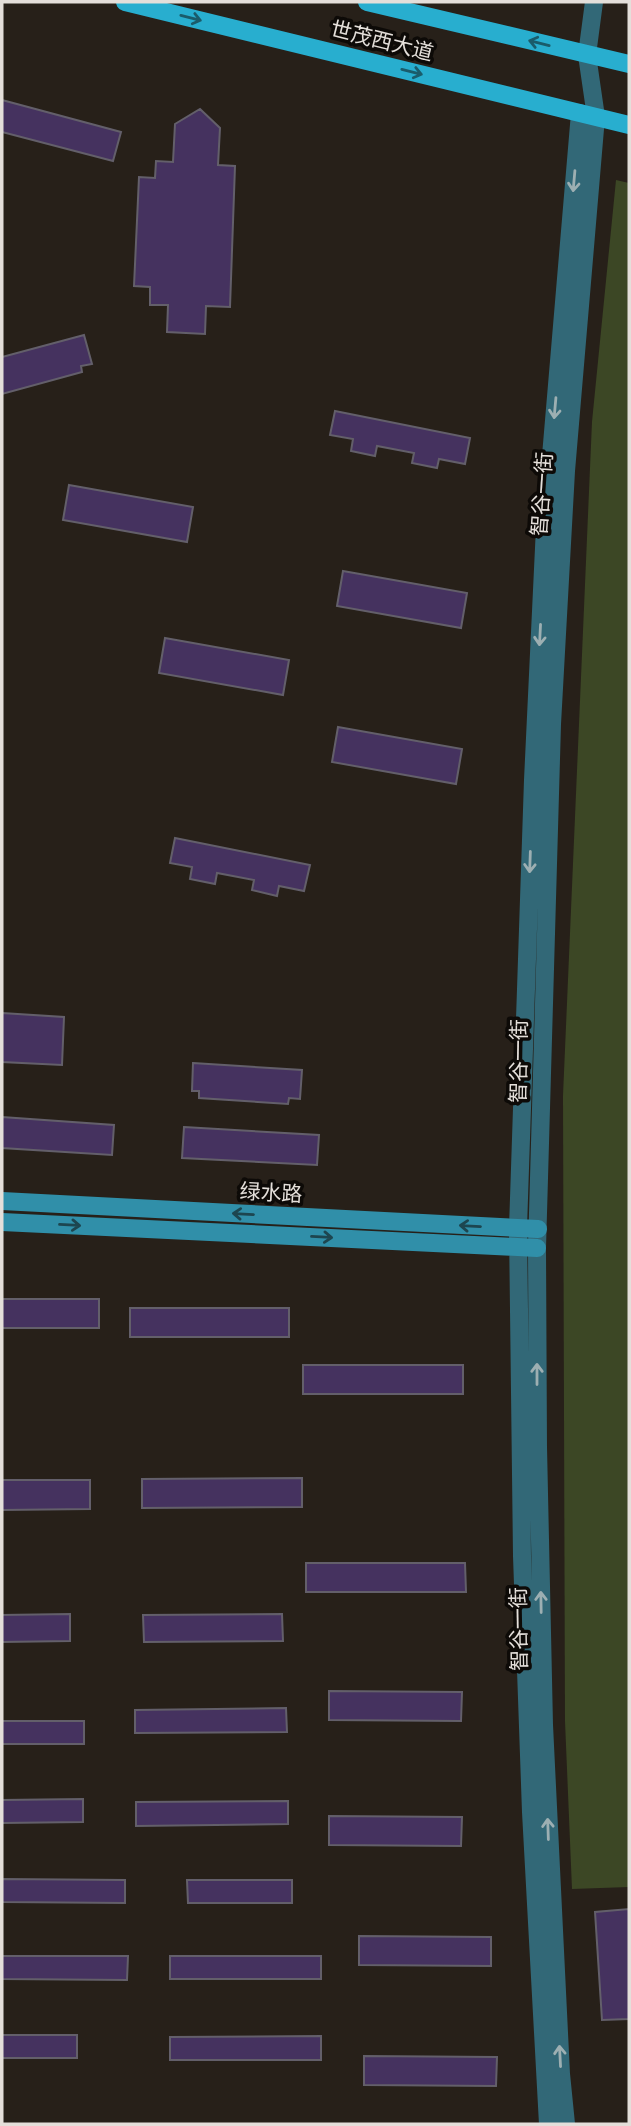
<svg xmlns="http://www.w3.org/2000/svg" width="631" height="2126" viewBox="0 0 631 2126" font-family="'Sofia Sans Condensed','Noto Sans SC',sans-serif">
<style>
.green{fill:#3c4725}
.building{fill:#45325f;stroke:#635f6a;stroke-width:2}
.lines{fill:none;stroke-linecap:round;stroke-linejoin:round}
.tertiary{stroke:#326877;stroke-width:18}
.secondary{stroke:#308fa9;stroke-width:18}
.primary{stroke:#28aecf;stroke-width:18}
.oneway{stroke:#1a5c6b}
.oneway2{stroke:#9dafb2}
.oneway3{stroke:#1d4650}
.labels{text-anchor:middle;stroke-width:7;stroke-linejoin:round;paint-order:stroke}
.street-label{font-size:21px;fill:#e4dfda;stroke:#0d0a07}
</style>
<rect width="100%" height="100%" fill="#272019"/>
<path class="green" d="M616,180L629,183V1887L572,1889L565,1721L563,1096L592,422Z"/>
<path class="building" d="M2,100L121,132L113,161L2,132Z
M200,109L220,128L218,165L235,166L230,307L206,306L205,334L167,332L168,305H150V287L134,286L139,177L155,178L156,161L173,162L175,124Z
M84,335L92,364L81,366L82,372L2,394V357Z
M335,411L470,438L465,464L439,459L437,468L412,463L414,453L377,446L375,456L351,451L353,439L330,435Z
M69,485L193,507L187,542L63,520Z
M343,571L467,593L461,628L337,606Z
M165,638L289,660L283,695L159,673Z
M338,727L462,749L456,784L332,762Z
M175,838L310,865L304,891L279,886L277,896L252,890L254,880L217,873L215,884L190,879L192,867L170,863Z
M2,1013L64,1017L62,1065L2,1062Z
M193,1063L302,1070L300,1099L289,1098L288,1104L199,1098V1091H192Z
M2,1117L114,1125L112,1155L2,1148Z
M184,1127L319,1135L317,1165L182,1158Z
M2,1299H99V1328H2Z
M130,1308H289V1337H130Z
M303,1365H463V1394H303Z
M302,1478V1507L142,1508V1479Z
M2,1480H90V1509L2,1510Z
M306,1563H465L466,1592H306Z
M70,1614V1641L2,1642V1615Z
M282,1614L283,1641L144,1642L143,1615Z
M329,1691L462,1692L461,1721L329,1720Z
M286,1708L287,1732L135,1733V1710Z
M2,1721H84V1744H2Z
M83,1799V1822L2,1823V1800Z
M288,1801V1824L136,1826V1802Z
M329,1816L462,1817L461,1846L329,1845Z
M2,1879L125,1880V1903L2,1902Z
M187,1880H292V1903H188Z
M629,1909V2019L602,2020L595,1912Z
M359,1936L491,1937V1966L359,1965Z
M2,1956H128L127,1980L2,1979Z
M170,1956H321V1979H170Z
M2,2035H77V2058H2Z
M321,2036V2060H170V2037Z
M364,2056L497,2057L496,2086L364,2085Z"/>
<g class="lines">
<path class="tertiary" d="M548,2124L531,1812L522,1556L518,1228L533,780L545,527L580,113
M566,2124L561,2074L544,1725L538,1447L537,1248L552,724L566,471L596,117L587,55L594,2"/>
<path class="secondary" d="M2,1201L538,1229
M2,1222L537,1248"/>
<path class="primary" d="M125,2L629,125
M367,2L629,64"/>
</g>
<defs><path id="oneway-shaft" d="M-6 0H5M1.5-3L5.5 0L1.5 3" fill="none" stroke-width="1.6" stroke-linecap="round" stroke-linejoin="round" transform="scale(1.75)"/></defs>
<g class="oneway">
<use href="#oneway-shaft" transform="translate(191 18) rotate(14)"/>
<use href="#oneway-shaft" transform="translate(539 43) rotate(-166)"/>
<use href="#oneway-shaft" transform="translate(412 72) rotate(14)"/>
</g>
<g class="oneway2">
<use href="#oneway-shaft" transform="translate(574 181) rotate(95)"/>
<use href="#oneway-shaft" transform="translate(555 408) rotate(95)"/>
<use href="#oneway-shaft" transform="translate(540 635) rotate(93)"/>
<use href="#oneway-shaft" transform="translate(530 862) rotate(92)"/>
<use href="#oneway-shaft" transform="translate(537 1374) rotate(-90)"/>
<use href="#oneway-shaft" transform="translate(541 1602) rotate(-91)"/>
<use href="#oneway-shaft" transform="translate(548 1829) rotate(-92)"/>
<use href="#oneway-shaft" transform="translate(560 2056) rotate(-93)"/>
</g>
<g class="oneway3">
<use href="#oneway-shaft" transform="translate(243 1214) rotate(-177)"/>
<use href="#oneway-shaft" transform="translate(70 1225) rotate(3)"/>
<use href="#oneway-shaft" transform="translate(470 1226) rotate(-177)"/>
<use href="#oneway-shaft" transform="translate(322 1237) rotate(3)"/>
</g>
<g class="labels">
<g class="street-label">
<text transform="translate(382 41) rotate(14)" y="7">世茂西大道</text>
<text transform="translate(542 494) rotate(-86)" y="7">智谷一街</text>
<text transform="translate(519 1061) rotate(-89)" y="7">智谷一街</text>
<text transform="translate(271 1193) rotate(3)" y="7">绿水路</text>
<text transform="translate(519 1629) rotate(-91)" y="7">智谷一街</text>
</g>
</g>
<rect width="631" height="2126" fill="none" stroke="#e4dfda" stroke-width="7"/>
</svg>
